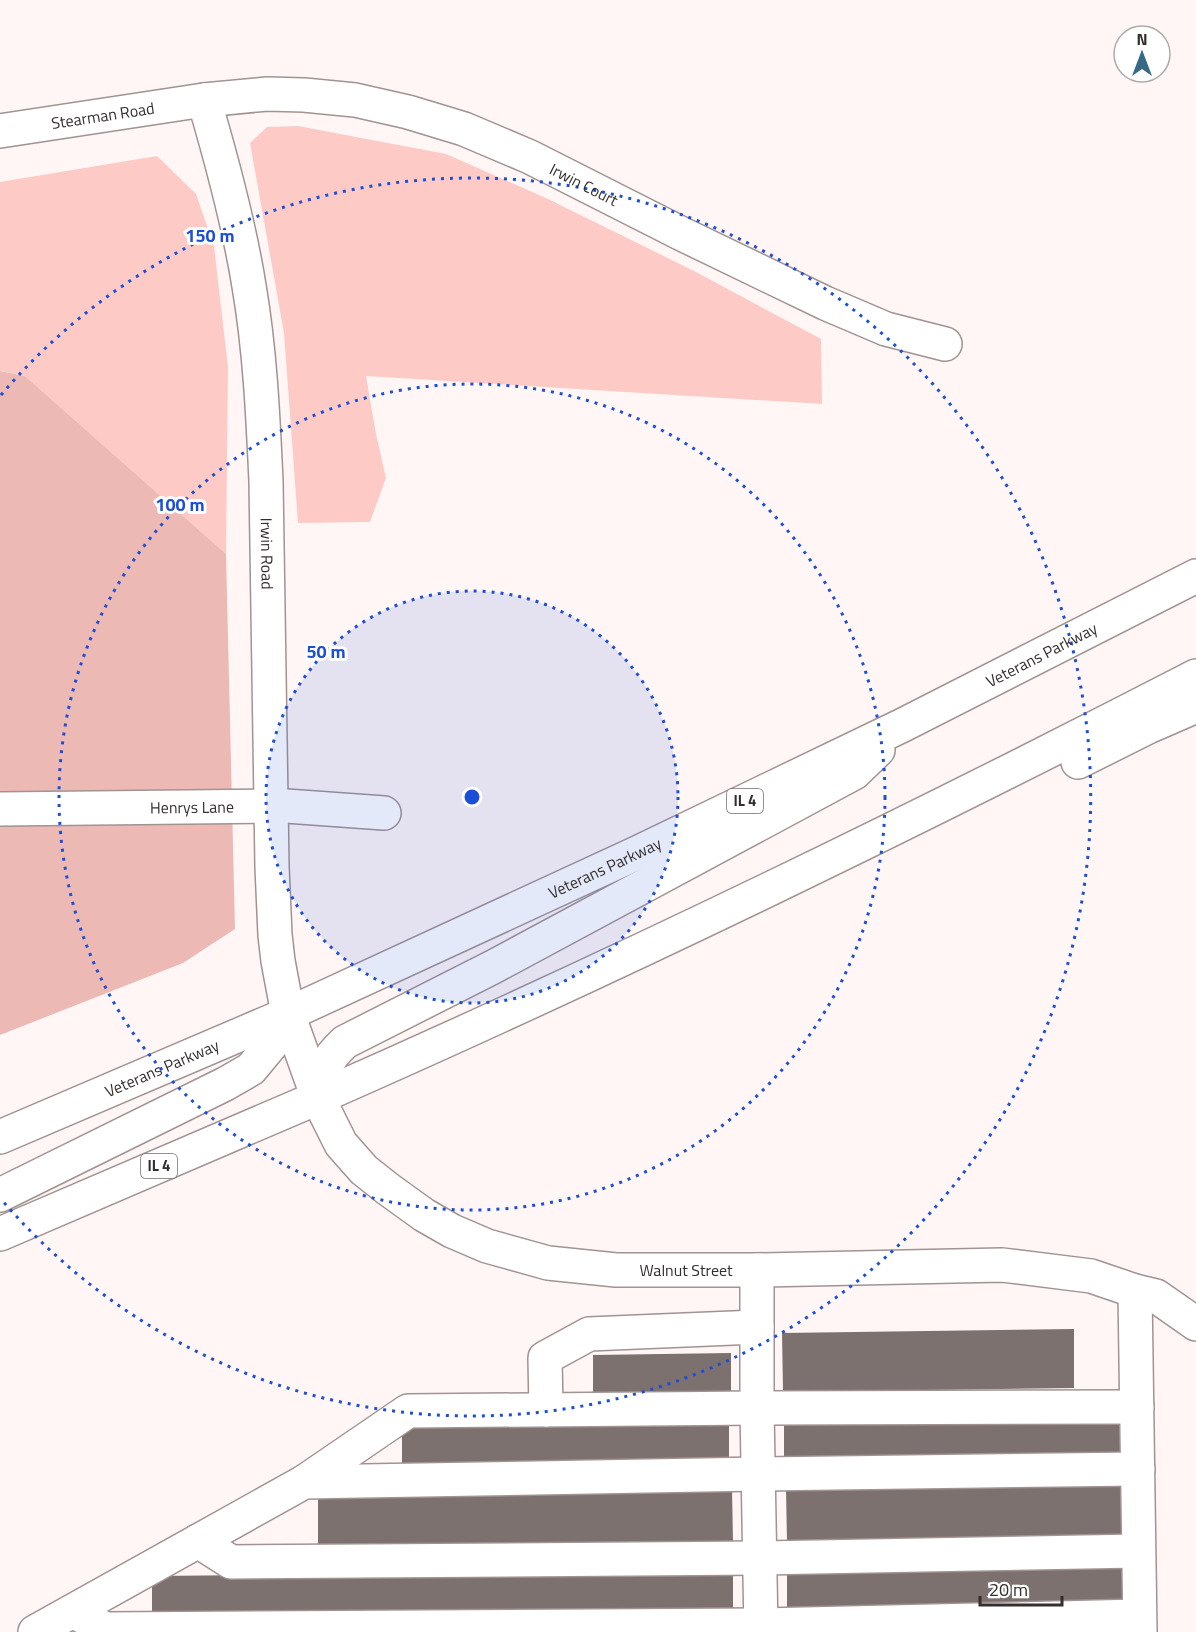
<svg xmlns="http://www.w3.org/2000/svg" width="1196" height="1632" viewBox="0 0 1196 1632" font-family="'Titillium Web',sans-serif">
<style>
.green{fill:#fdcac6}
.forest{fill:#ecb9b5}
.building{fill:#7d716f}
.lines{fill:none;stroke-linecap:round;stroke-linejoin:round}
.minor-casing{stroke:#a09392;stroke-width:36}
.highway-casing{stroke:#a09392;stroke-width:36}
.minor{stroke:#fff;stroke-width:33}
.highway{stroke:#fff;stroke-width:33}
.ring{fill:none;stroke:#1d4ed8;stroke-width:3;stroke-dasharray:3 6}
.labels{text-anchor:middle;stroke-width:6;stroke-linejoin:round;paint-order:stroke}
.shield{fill:#fff;stroke:#716d6d;stroke-width:1.5}
.shield-label{font-size:15px;font-weight:bold;fill:#342f2e}
.street-label{font-size:16px;fill:#342f2e;stroke:#fff}
.centre{fill:#1d4ed8;stroke:#fff;stroke-width:3}
.ring-label{font-size:18px;text-anchor:middle;font-weight:bold;fill:#1d4ed8;stroke:#fff;stroke-width:6;stroke-linejoin:round;paint-order:stroke}
</style>
<rect width="100%" height="100%" fill="#fff6f5"/>
<path class="green" d="M298,126L446,154L548,199L694,271L821,339L822,404L366,376L376,434L386,478L370,522L298,523L284,333L250,143L267,127Z
M157,156L196,194L214,246L228,367L226,554L25,376L0,371V182Z"/>
<path class="forest" d="M0,371L25,376L226,554L235,929L183,963L0,1035Z"/>
<path class="building" d="M1074,1329V1388L783,1392L782,1333Z
M731,1353V1392L593,1394V1355Z
M1125,1418V1458L784,1460V1420Z
M729,1421V1461L402,1466V1425Z
M1126,1484L1127,1536L787,1542L786,1490Z
M732,1489L733,1541L318,1546V1494Z
M1126,1566L1127,1605L787,1608V1569Z
M733,1570V1609L152,1615V1576Z"/>
<g class="lines">
<defs>
<g id="minor">
<path id="s1" d="M204,100C222,161 239,223 249,286C260,350 263,416 266,481L272,867L275,935L278,961L288,1014L318,1098L341,1144L364,1170L388,1189L424,1215L452,1231L487,1246L548,1263L616,1270H757L1002,1265L1091,1276L1135,1291L1156,1296L1196,1324"/>
<path id="s2" d="M0,131L204,100L267,94L304,95L355,100L408,112L464,129L530,157L682,234L825,303L886,329L945,344"/>
<path id="s3" d="M0,809L286,806L384,813"/>
<path d="M757,1270V1408L761,1632"/>
<path d="M1135,1291L1140,1632"/>
<path d="M546,1410L545,1358L589,1334L757,1327"/>
<path d="M304,1482L408,1411L757,1408L1137,1407"/>
<path d="M198,1541L231,1562L760,1558L1138,1551"/>
<path d="M73,1611L105,1629L761,1625L1139,1616"/>
<path d="M35,1632L304,1482L759,1474L1138,1469"/>
</g>
<g id="highway">
<path d="M1078,762L1148,727L1196,706"/>
<path d="M318,1098C323,1071 324,1061 345,1042L493,967L854,773L878,750"/>
<path id="s4" d="M0,1137L288,1014L637,853L903,725L1196,576"/>
<path d="M0,1195L225,1084L251,1069L275,1040L288,1014"/>
<path d="M0,1234C106,1188 212,1144 317,1098C615,967 907,825 1196,676"/>
</g>
</defs>
<use href="#minor" class="minor-casing"/>
<use href="#highway" class="highway-casing"/>
<use href="#minor" class="minor"/>
<use href="#highway" class="highway"/>
</g>
<circle cx="472" cy="797" r="206" fill="#1d4ed8" fill-opacity=".12"/>
<g class="ring">
<circle cx="472" cy="797" r="206"/>
<circle cx="472" cy="797" r="413"/>
<path d="M1 395A619 619 0 1 1 1 1199"/>
</g>
<g class="labels">
<g class="shield">
<rect x="727" y="789" width="36" height="24" rx="4.5"/>
<rect x="141" y="1154" width="36" height="24" rx="4.5"/>
</g>
<g class="shield-label">
<text x="745" y="806">IL 4</text>
<text x="159" y="1171">IL 4</text>
</g>
<g class="street-label">
<text dy="6" stroke="none"><textPath href="#s2" startOffset="104">Stearman Road</textPath></text>
<text dy="6" stroke="none"><textPath href="#s2" startOffset="603">Irwin Court</textPath></text>
<text dy="6" stroke="none"><textPath href="#s1" startOffset="460">Irwin Road</textPath></text>
<text dy="6" stroke="none"><textPath href="#s4" startOffset="1148">Veterans Parkway</textPath></text>
<text dy="6" stroke="none"><textPath href="#s3" startOffset="192">Henrys Lane</textPath></text>
<text dy="6" stroke="none"><textPath href="#s4" startOffset="662">Veterans Parkway</textPath></text>
<text dy="6" stroke="none"><textPath href="#s4" startOffset="176">Veterans Parkway</textPath></text>
<text dy="6" stroke="none"><textPath href="#s1" startOffset="1444">Walnut Street</textPath></text>
</g>
</g>
<circle cx="472" cy="797" r="9" class="centre"/>
<g class="ring-label">
<text x="210" y="242">150 m</text>
<text x="180" y="511">100 m</text>
<text x="326" y="658">50 m</text>
</g>
<g transform="translate(1142 54)"><circle r="28" fill="#ffffff" stroke="#aeacab" stroke-width="1.5"/>
<path d="M0-4.5L10 22L0 15L-10 22Z" fill="#356986"/>
<text y="-9" font-size="16" font-weight="bold" text-anchor="middle" fill="#342f2e">N</text>
</g>
<path d="M980 1596v9h82v-9" fill="none" stroke="#342f2e" stroke-width="3"/>
<text x="989" y="1596" font-size="18" fill="#342f2e" stroke="#ffffff" stroke-width="4.5" paint-order="stroke">20 m</text>
</svg>
